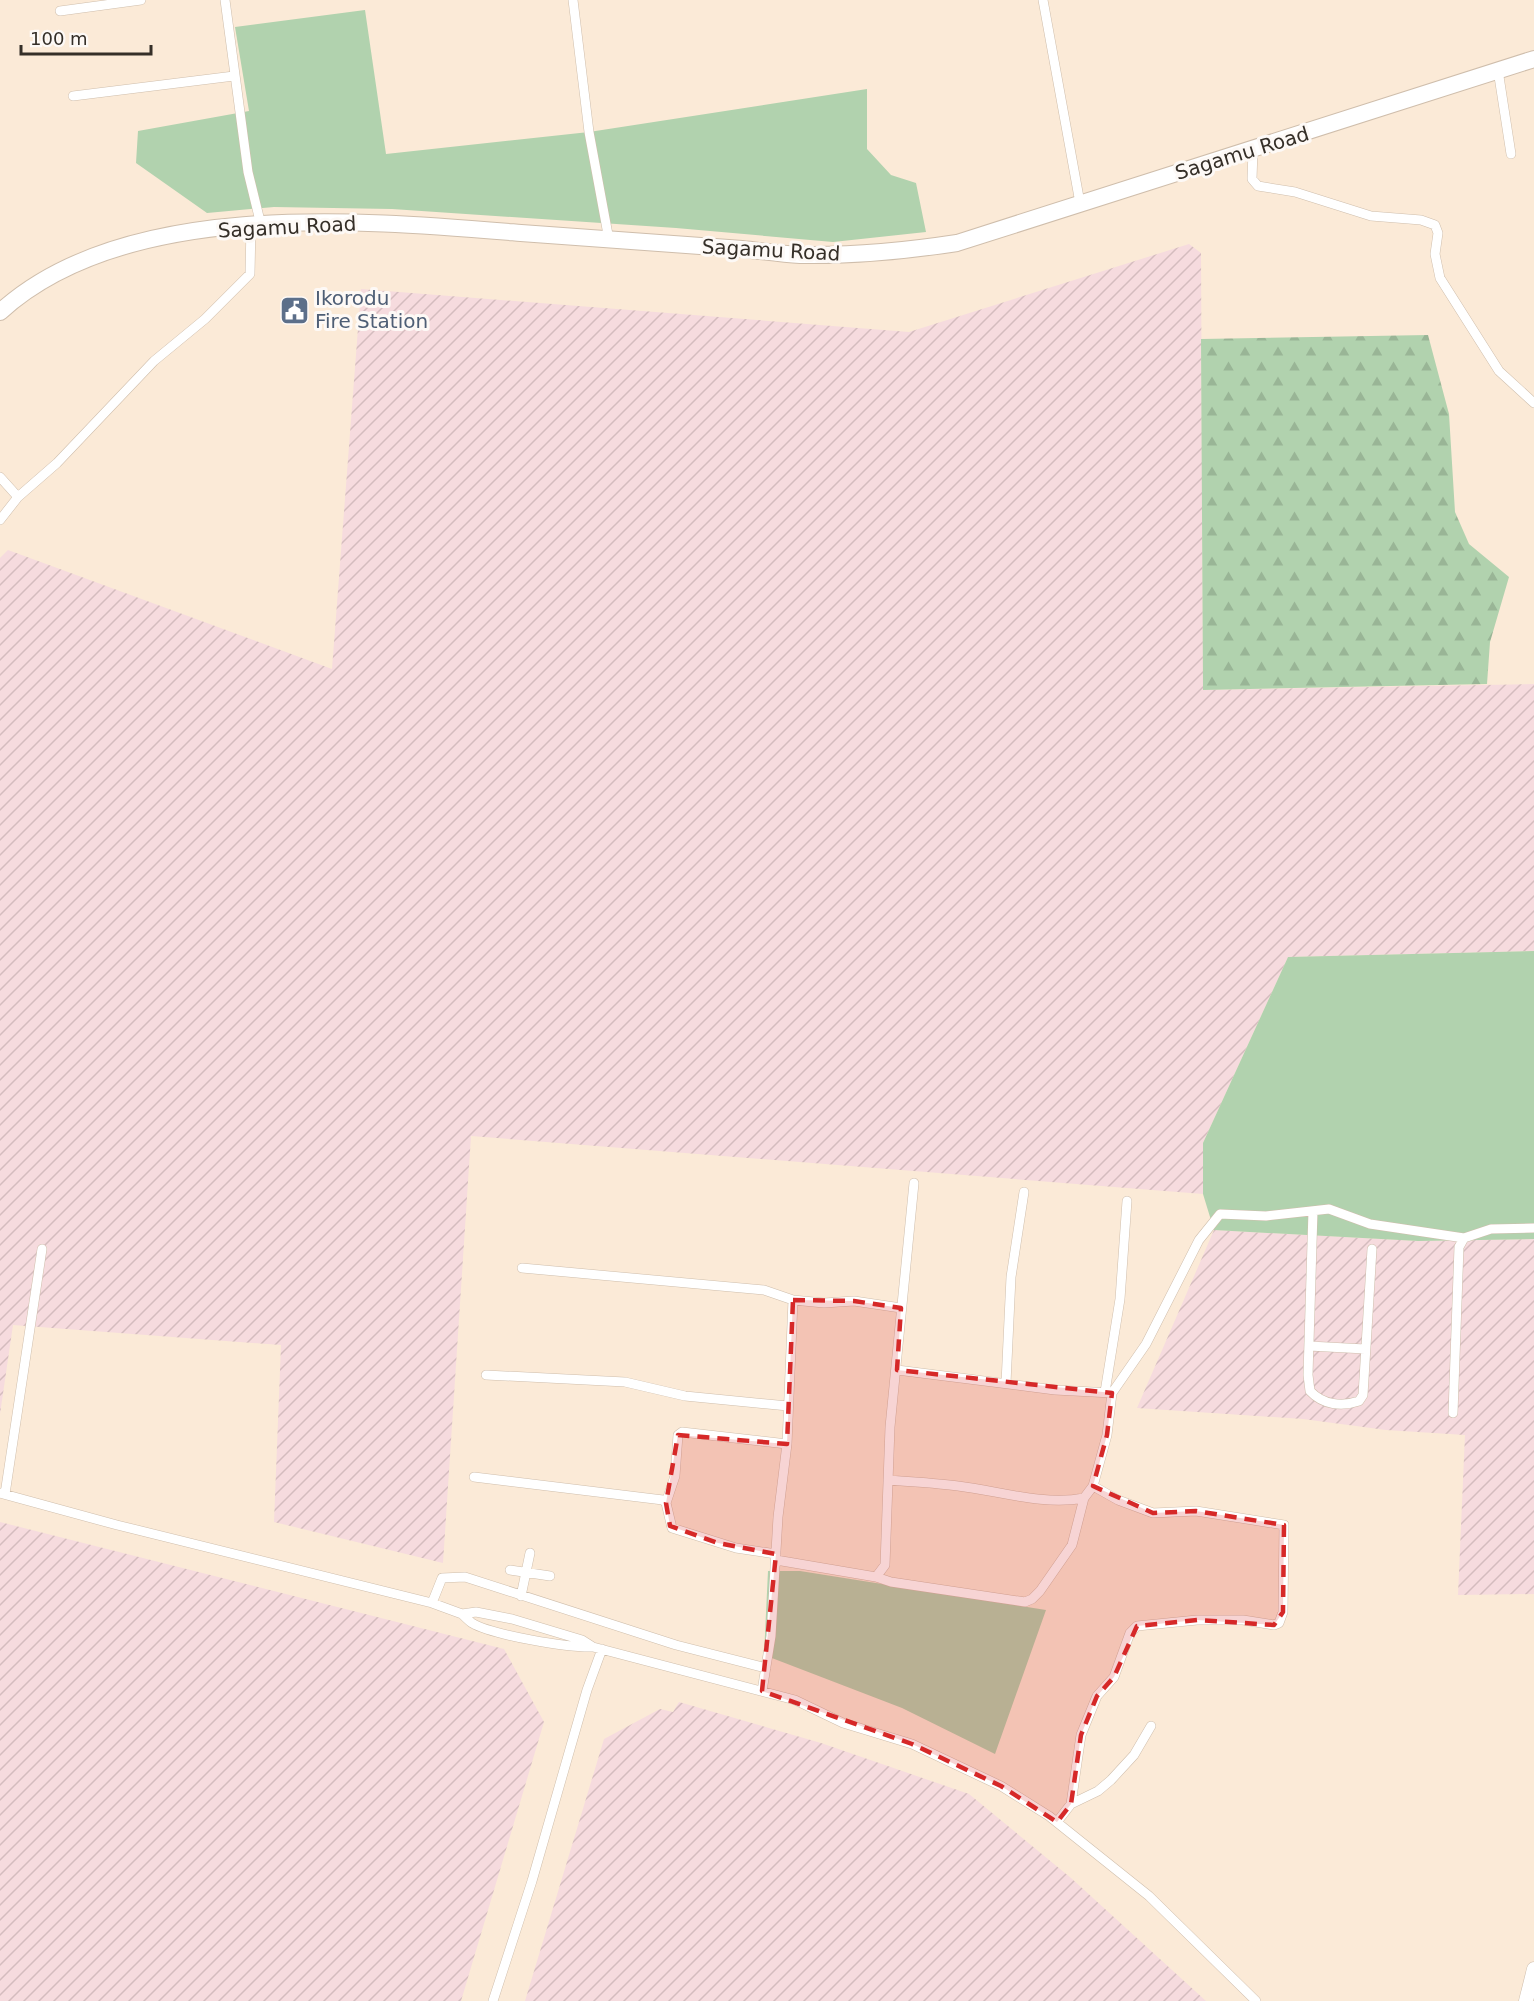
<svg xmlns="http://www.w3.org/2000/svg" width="1534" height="2001" viewBox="0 0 1534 2001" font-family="'DejaVu Sans',sans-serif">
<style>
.industrial{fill:url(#industrial-furrows)}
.grass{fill:#b1d2ae}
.forest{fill:url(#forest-firs)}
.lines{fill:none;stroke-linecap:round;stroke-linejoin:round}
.street-casing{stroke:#cfbeac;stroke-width:10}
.secondary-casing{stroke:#cfbeac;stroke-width:15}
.highway-casing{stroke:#cfbeac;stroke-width:18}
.street{stroke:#fff;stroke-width:9}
.secondary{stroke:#fff;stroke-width:14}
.highway{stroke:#fff;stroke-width:16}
.marked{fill:#d62828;fill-opacity:0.2;stroke:#d62828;stroke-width:4.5;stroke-dasharray:12 8;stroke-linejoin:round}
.labels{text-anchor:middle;stroke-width:6;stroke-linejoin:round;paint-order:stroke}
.street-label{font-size:20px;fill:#352f28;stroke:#fdf9f6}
.service-label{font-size:20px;fill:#4e5e75;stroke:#fdf9f6;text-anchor:start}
</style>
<defs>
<pattern id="industrial-furrows" width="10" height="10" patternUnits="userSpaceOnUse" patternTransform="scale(1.5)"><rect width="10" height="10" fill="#f6dbde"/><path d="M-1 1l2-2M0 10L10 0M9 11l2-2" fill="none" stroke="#d4bcbe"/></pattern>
<pattern id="forest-firs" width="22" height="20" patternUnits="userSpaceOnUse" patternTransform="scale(1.5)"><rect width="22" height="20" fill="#b1d2ae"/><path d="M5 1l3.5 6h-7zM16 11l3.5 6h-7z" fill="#99b596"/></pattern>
</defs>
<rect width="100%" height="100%" fill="#fbead7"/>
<path class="industrial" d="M1189,244L1201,253L1203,690L1534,684V951L1288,957L1203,1143V1194L471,1136L443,1563L274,1522L281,1345L13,1325L0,1414V558L8,550L332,669L361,289L909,332Z
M1214,1230L1418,1241L1534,1239V1594L1458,1595L1465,1435L1386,1430L1303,1419L1137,1408Z
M0,1522L504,1649L544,1722L461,2001H0Z
M679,1702L821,1743L969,1794L1071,1878L1206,2001H525L604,1739L660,1709L673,1712Z"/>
<path class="grass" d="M365,10L386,154L589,132L867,89V149L891,175L916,183L926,232L833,242L676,228L392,209L274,207L207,213L136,163L138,131L249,111L235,27Z
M1534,951V1239L1418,1241L1214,1230L1203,1194V1143L1288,957Z
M768,1571H800L1046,1610L995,1754L902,1708L764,1655Z"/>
<path class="forest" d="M1428,335L1449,414L1455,512L1469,544L1509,577L1490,642L1487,684L1203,690L1201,339Z"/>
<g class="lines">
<defs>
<path id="street" d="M225,0L248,172L261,225
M573,0L589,132L609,240
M1043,0L1080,203
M60,11L141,0
M1498,70L1511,154
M73,96L234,76
M1253,150L1252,179L1258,186L1295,192L1371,216L1421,220L1435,225L1438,233L1435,254L1440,278L1499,371L1534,403
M0,477L18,497
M0,520L18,497L57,463L154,361L205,319L250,274L251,225
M1313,1211L1308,1375L1310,1391C1323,1405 1342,1407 1359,1401L1363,1395L1372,1249
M522,1268L764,1290L793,1300L824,1303L854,1301L901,1308
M1309,1346L1365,1349
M897,1370L1055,1390L1112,1393
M486,1375L625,1382L685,1396L788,1406
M1006,1383L1011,1277L1024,1192
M1105,1392L1120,1299L1127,1201
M1453,1413L1459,1247L1464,1238L1491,1229L1534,1228
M474,1477L663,1500L666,1503L672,1528L736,1548L776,1554
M888,1480C911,1482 935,1483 958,1486C999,1491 1044,1506 1084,1498
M0,1493L117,1525L432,1603L462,1614L476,1612L512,1619L582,1640L593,1647L795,1700L843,1723L912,1744L1001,1786L1049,1816L1149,1896L1256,2001
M5,1494L42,1249
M666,1503L675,1476L678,1435L682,1432L787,1444
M776,1560L876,1577L885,1565L890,1427L914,1183
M510,1570L550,1576
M876,1577L891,1582L1025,1602L1032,1599L1040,1591L1072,1545L1084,1498L1093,1486L1107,1435L1112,1393L1146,1344L1199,1240L1220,1214L1266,1216L1329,1209L1370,1224L1464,1238
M521,1596L530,1553
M432,1603L442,1578L465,1577L676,1645L766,1668
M462,1614C465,1617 469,1621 472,1623C492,1635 569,1648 593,1647
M762,1691L771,1636L778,1517L787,1444L793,1300
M1071,1804L1081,1735L1097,1696L1114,1677L1130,1633L1137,1626L1197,1620H1243L1274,1625L1279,1623L1283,1612L1284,1525L1196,1511L1153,1513L1118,1500L1093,1486
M1057,1822L1071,1804L1098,1791L1111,1780L1134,1755L1151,1726
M493,2001L532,1881L587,1690L602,1649"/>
<path id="secondary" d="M1526,2001L1534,1969"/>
<path id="highway" d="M0,312C125,198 364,220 521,233C594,238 668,244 742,249C761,251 781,254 800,255C853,256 905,251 957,243L1534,59"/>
</defs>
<use href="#street" class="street-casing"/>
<use href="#secondary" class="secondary-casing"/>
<use href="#highway" class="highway-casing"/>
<use href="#street" class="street"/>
<use href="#secondary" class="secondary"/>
<use href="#highway" class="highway"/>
</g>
<path class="marked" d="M793,1300L854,1301L901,1308L897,1370L1112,1393L1107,1435L1093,1486L1153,1513L1196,1511L1284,1525L1283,1612L1274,1625L1197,1620L1137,1626L1114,1677L1097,1696L1081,1735L1071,1804L1057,1822L1001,1786L912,1744L762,1691L776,1554L718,1543L670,1526L666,1503L678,1435L787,1444Z"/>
<defs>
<symbol id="civic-square" viewBox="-11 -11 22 22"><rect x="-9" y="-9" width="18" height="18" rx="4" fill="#5c6f8a" stroke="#fdf9f6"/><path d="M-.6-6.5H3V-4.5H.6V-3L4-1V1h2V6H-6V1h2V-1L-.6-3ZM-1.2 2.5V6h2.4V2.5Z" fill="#fff"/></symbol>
</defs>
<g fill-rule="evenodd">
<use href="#civic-square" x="278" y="294" width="33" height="33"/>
</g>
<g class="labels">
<g class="street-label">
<text transform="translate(1242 153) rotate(-17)" y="7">Sagamu Road</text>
<text transform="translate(287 227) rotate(-3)" y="7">Sagamu Road</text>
<text transform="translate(771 250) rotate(3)" y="7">Sagamu Road</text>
</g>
<g class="service-label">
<text x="315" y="305">Ikorodu<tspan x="315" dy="23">Fire Station</tspan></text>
</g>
</g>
<path d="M21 45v9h130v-9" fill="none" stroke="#352f28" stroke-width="3"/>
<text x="30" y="45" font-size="18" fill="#352f28" stroke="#fdf9f6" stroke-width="4.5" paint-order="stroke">100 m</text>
</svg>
